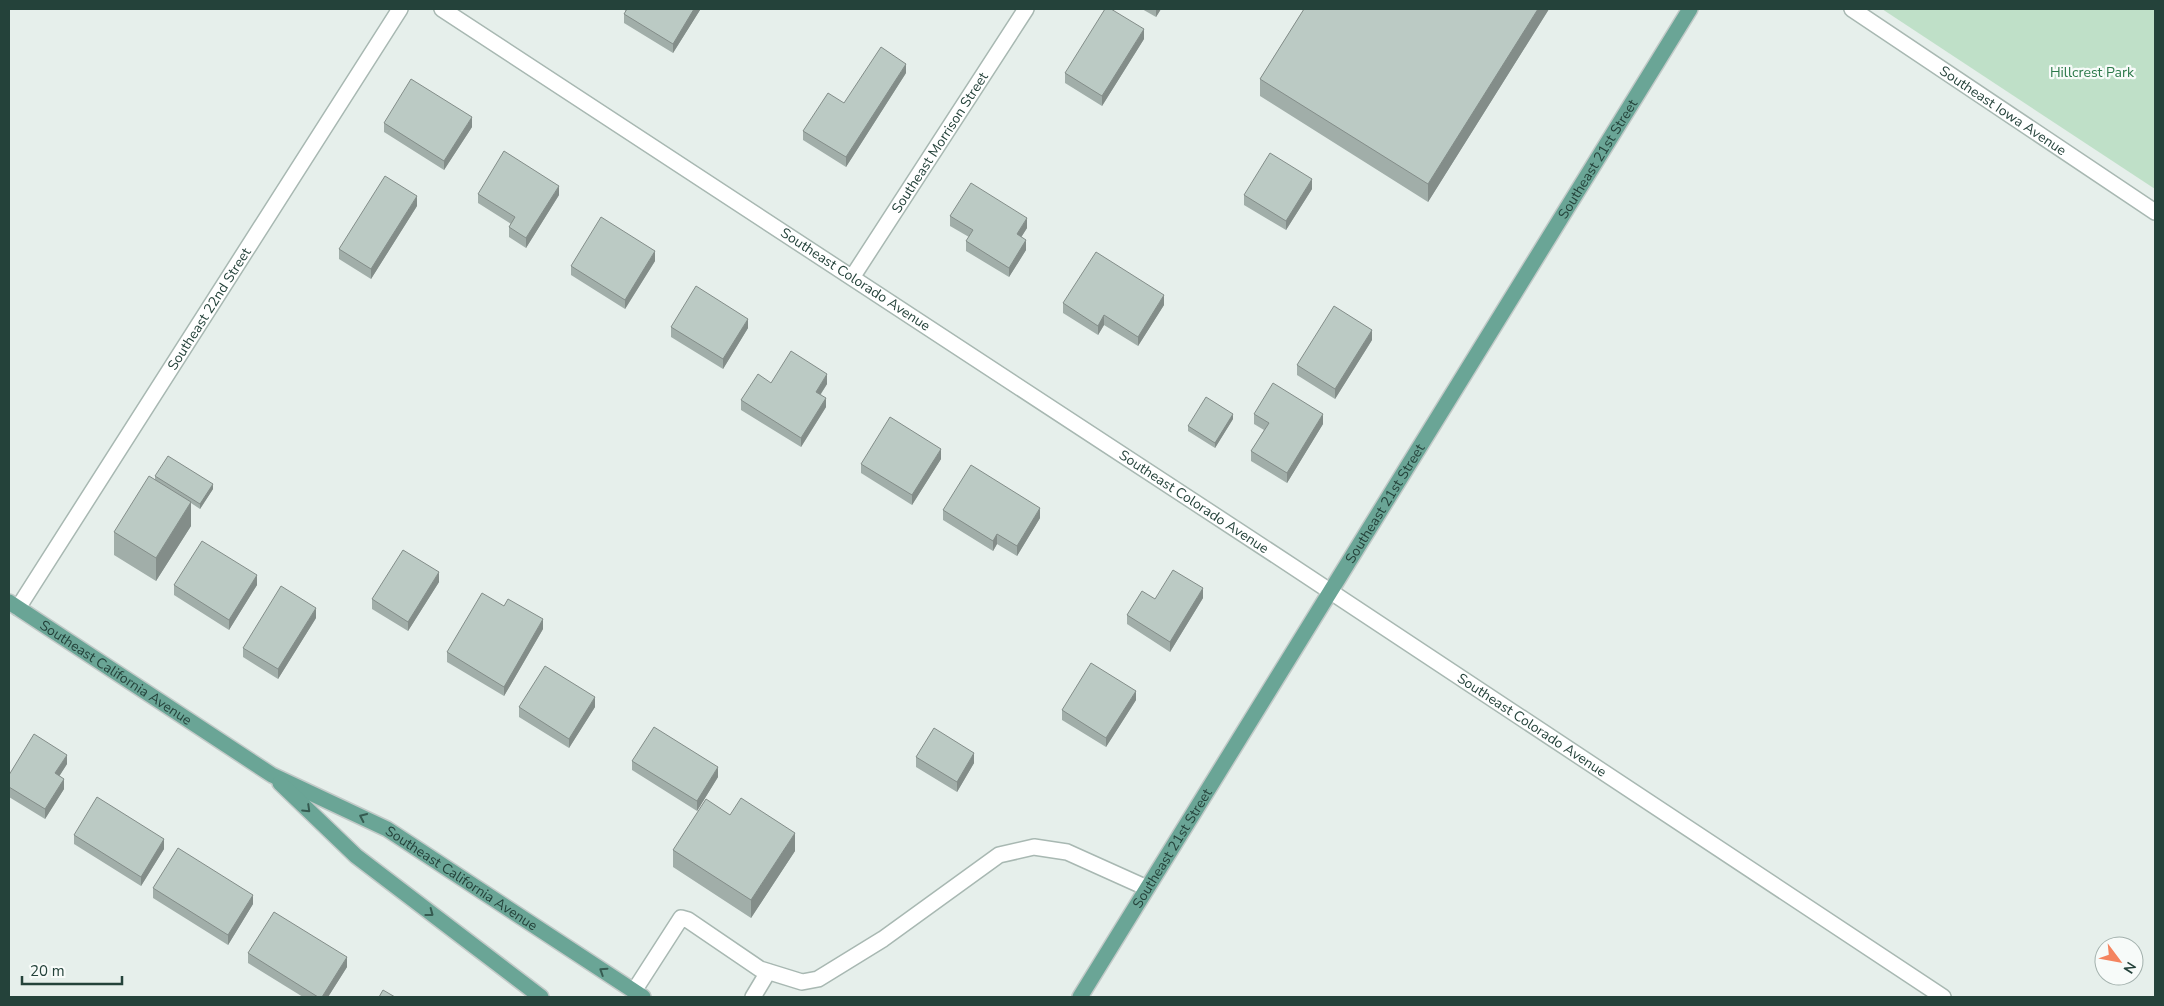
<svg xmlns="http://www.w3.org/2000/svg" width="2164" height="1006" viewBox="0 0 2164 1006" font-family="'Nunito Sans',sans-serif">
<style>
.green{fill:#bfe0c8}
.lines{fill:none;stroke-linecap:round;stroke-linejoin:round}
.minor-casing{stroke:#a8b8b2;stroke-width:18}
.major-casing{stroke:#c2cac8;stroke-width:18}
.minor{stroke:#fff;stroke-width:15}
.major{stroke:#6aa596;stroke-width:15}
.wall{fill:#a1aea9}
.shaded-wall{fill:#838d89}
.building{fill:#bbcac4;stroke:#838d89}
.oneway{stroke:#365b51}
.labels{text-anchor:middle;stroke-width:4.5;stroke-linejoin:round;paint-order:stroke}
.park-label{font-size:14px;fill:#2d7a4b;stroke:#f7fbf9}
.street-label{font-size:14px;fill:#24423a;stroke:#f7fbf9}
</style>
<rect width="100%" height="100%" fill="#e6efeb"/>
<path class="green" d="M1882,9H2155V189Z"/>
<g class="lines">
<defs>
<g id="minor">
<path id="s1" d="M442,9C944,335 1444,666 1943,997"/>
<path id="s2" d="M1852,9L2155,212"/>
<path id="s3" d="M853,276L1026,9"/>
<path id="s4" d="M18,608L400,9"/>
<path d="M634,991L681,918L688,920L760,969L802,982L818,979L883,939L999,855L1034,847L1067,852L1147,888"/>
<path d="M753,997L768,972"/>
</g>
<g id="major">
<path id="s5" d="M9,602L272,775L387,829L643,997"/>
<path d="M280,783L356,856L541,997"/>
<path id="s6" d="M1080,997L1690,9"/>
</g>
</defs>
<use href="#minor" class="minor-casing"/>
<use href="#major" class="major-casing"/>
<use href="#minor" class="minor"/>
<use href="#major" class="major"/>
</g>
<path class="wall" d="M623,9H700V10L673,53L624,23V14L626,11Z
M1142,9H1161L1156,17Z
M1304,9H1549L1428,202L1260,96V79Z
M1144,39L1102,106L1065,83V73Z
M906,73L846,167L803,140V131L844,103Z
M384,123L472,127L444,170L384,132Z
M1312,189L1286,230L1244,205V195Z
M478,194L559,195L526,248L509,237V227L511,224L478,203Z
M417,206L371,279L339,259V249Z
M950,216L1027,228L1021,237L1026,250L1009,277L966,251V241L969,237L950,226Z
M655,261L625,309L571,275V266Z
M1063,303L1164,305L1138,346L1104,325L1098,335L1063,313Z
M671,327L748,328L723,369L671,337Z
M1372,340L1335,399L1297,375V365Z
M771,383L827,384L821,394L826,407L801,447L741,410V400Z
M1254,414L1323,424L1287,483L1251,461V451L1264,430L1254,424Z
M1233,419L1215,448L1188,431V426Z
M941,459L912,505L861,473V464Z
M155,476L213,489L200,509L191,503V526L156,581L114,555V532L155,480Z
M943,510L1040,518L1017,556L997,544L993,551L943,520Z
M439,582L408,631L372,609V599Z
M174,585H257L229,630L174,595Z
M1203,598L1170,652L1127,624V615L1155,599Z
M316,618L278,679L243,657V648Z
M543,629L504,696L447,662V652Z
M1136,700L1106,747L1062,720V710Z
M519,707H595L569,748L519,717Z
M916,757L974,763L957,792L916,767Z
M632,761L718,777L697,811L632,770Z
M67,764L59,776L64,789L45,819L9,797V775Z
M730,815L795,851L751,918L673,867V850Z
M74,835L164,849L141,886L74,844Z
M153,888L253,904L228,945L153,898Z
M248,953L347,967L328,997H303L248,963Z"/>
<path class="shaded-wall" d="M694,9H700V10L673,53V44Z
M1156,9H1161L1156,17Z
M1538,9H1549L1428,202V184Z
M1144,29V39L1102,106V96Z
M906,64V73L846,167V157Z
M472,117V127L444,170V161Z
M1312,179V189L1286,230V221Z
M559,186V195L526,248V238Z
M417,196V206L371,279V269Z
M1027,218V228L1017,244V234Z
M1026,240V250L1009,277V268Z
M655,251V261L625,309V300Z
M1164,295V305L1138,346V337Z
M1104,315V325L1098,335V326Z
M748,319V328L723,369V359Z
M1372,330V340L1335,399V389Z
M827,374V384L816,401V392Z
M826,398V407L801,447V438Z
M1233,414V419L1215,448V443Z
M1323,414V424L1287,483V473Z
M941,449V459L912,505V495Z
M213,484V489L200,509V504Z
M191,502V526L156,581V558Z
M1040,508V518L1017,556V546Z
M997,534V544L993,551V541Z
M439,572V582L408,631V622Z
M257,575V585L229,630V620Z
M1203,588V598L1170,652V642Z
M316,608V618L278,679V669Z
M543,619V629L504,696V687Z
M1136,691V700L1106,747V738Z
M595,697V707L569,748V739Z
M974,753V763L957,792V782Z
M67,755V764L55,783V773Z
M718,767V777L697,811V801Z
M64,779V789L45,819V809Z
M795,833V851L751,918V900Z
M164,839V849L141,886V877Z
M253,895V904L228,945V935Z
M347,957V967L328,997H322Z"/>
<path class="building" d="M627,9H694L673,44L624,14Z
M1105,9H1111L1144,29L1102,96L1065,73Z
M1304,9H1538L1428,184L1260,79Z
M881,47L906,64L846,157L803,131L828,93L844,103Z
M411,79L472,117L444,161L384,123Z
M504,151L559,186L526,238L509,227L515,217L478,194Z
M1270,153L1312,179L1286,221L1244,195Z
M385,176L417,196L371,269L339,249Z
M971,183L1027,218L1017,234L1026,240L1009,268L966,241L973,230L950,216Z
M601,217L655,251L625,300L571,266Z
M1096,252L1164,295L1138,337L1104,315L1098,326L1063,303Z
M696,286L748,319L723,359L671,327Z
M1334,306L1372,330L1335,389L1297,365Z
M791,351L827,374L816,392L826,398L801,438L741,400L758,374L771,383Z
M1273,383L1323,414L1287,473L1251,451L1269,423L1254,414Z
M1206,397L1233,414L1215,443L1188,426Z
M890,417L941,449L912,495L861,464Z
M168,456L213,484L200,504L155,476Z
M971,465L1040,508L1017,546L997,534L993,541L943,510Z
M149,476L191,502L156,558L114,532Z
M202,541L257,575L229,620L174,585Z
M403,550L439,572L408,622L372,599Z
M1173,570L1203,588L1170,642L1127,615L1142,591L1155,599Z
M281,586L316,608L278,669L243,648Z
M482,593L504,606L508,599L543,619L504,687L447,652Z
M1091,663L1136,691L1106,738L1062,710Z
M545,666L595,697L569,739L519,707Z
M654,727L718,767L697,801L632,761Z
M934,728L974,753L957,782L916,757Z
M34,734L67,755L55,773L64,779L45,809L9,787V775Z
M97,797L164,839L141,877L74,835Z
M741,798L795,833L751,900L673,850L706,799L730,815Z
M178,848L253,895L228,935L153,888Z
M274,912L347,957L322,997H318L248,953Z
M383,990L395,997H379Z"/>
<defs><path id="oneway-chevron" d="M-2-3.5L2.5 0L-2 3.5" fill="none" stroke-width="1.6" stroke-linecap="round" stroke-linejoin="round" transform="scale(1.25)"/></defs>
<g class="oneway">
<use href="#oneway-chevron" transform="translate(307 809) rotate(44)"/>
<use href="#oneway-chevron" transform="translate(363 817) rotate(-155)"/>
<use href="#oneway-chevron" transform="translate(430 913) rotate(37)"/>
<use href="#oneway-chevron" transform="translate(603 971) rotate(-147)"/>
</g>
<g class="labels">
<g class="park-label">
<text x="2092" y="77">Hillcrest Park</text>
</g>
<g class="street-label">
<text dy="5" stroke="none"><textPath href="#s2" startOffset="182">Southeast Iowa Avenue</textPath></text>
<text dy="5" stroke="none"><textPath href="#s3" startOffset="159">Southeast Morrison Street</textPath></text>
<text dy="5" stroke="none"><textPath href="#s6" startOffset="985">Southeast 21st Street</textPath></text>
<text dy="5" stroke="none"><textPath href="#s1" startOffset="494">Southeast Colorado Avenue</textPath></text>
<text dy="5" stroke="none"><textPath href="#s4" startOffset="355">Southeast 22nd Street</textPath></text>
<text dy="5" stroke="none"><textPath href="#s1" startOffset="899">Southeast Colorado Avenue</textPath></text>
<text dy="5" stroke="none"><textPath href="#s6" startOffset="580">Southeast 21st Street</textPath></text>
<text dy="5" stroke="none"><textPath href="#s5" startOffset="128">Southeast California Avenue</textPath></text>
<text dy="5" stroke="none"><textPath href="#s1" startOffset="1304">Southeast Colorado Avenue</textPath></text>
<text dy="5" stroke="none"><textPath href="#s6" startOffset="175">Southeast 21st Street</textPath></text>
<text dy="5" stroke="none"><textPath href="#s5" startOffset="531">Southeast California Avenue</textPath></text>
</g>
</g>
<rect width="2164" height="1006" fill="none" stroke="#24423a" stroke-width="20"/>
<g transform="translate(2119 961) rotate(122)"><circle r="24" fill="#f7fbf9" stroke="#a3b1ad"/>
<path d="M0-4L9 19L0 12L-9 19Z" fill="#f4845f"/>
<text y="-8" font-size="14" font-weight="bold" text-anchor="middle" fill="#24423a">N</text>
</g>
<path d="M22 976v8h100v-8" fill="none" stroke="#24423a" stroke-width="2.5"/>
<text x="30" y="976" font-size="15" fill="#24423a" stroke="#f7fbf9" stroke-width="4" paint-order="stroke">20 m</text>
</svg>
